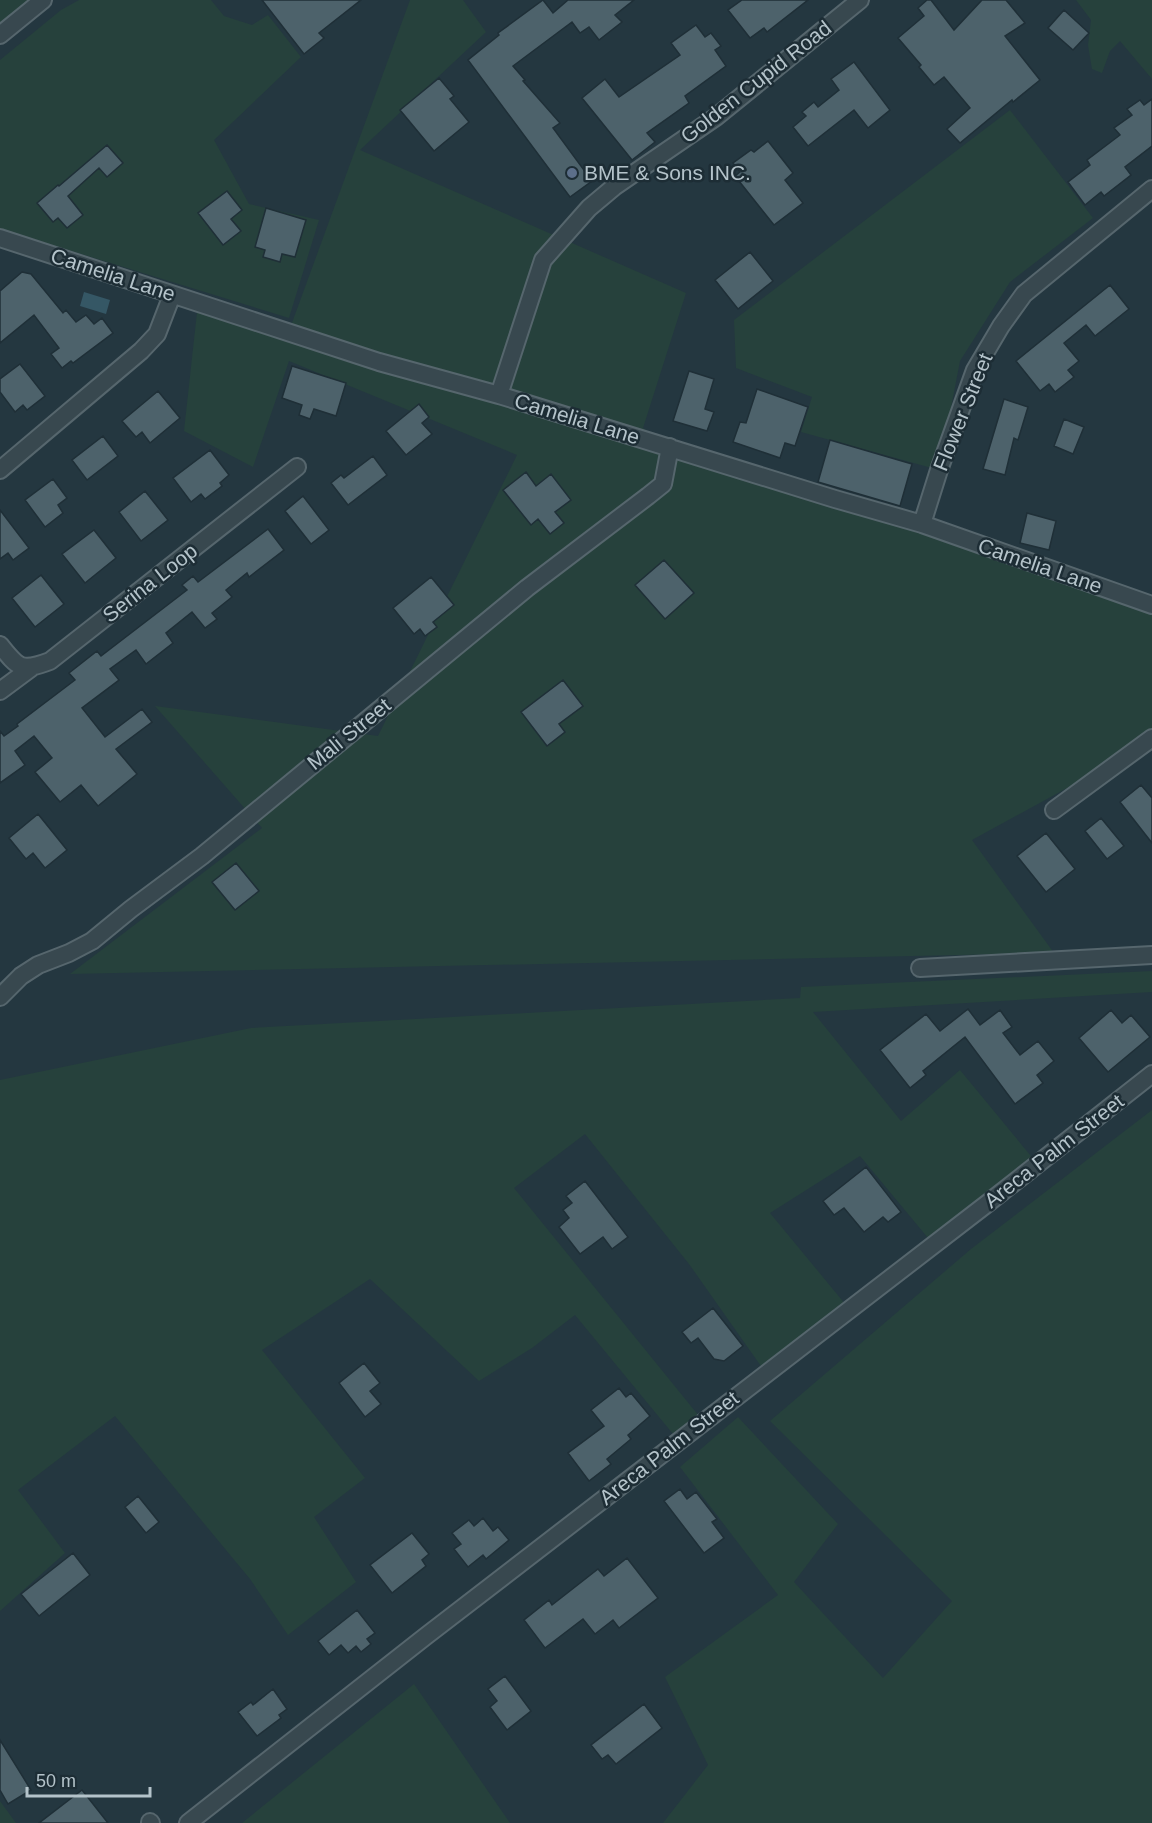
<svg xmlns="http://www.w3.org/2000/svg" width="1152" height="1823" viewBox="0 0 1152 1823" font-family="Helvetica,sans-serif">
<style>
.green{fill:#26413c}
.water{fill:#355765}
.building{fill:#4d626b;stroke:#1f2f37;stroke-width:1.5}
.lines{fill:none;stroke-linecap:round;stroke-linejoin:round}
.minor-casing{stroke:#56666d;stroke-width:20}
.minor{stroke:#38484f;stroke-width:16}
.service-dot{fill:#5c6f8a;stroke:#1d2d35;stroke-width:2}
.labels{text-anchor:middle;stroke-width:5;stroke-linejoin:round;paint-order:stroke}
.street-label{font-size:21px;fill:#b4c3ca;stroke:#1d2d35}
.poi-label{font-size:21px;fill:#b4c3ca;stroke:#1d2d35;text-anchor:start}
</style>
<rect width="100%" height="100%" fill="#243740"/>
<path class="green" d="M0,0H32L0,27Z
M79,0H211L224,16L252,25L268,15L301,57L214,140L249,204L319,220L289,318L0,229V60L61,10Z
M410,0H463L486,32L360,150L686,293L643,428L671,447L1152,605V737L1131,753L972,840L1054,953L70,974L262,828L155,706L378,736L517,455L289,361L253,467L184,431L198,303L289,331Z
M1076,0H1152V79L1120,41L1110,51L1102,73L1092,69L1088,45L1091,20Z
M1010,110L1093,218L1010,282L960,361L939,470L801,432L812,397L736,368L734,320Z
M1152,971V992L813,1012L901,1121L960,1070L1035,1161L928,1238L860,1156L770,1213L846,1305L763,1369L689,1264L585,1134L514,1188L699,1416L673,1434L575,1315L532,1348L479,1381L370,1279L262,1350L365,1478L314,1517L356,1582L288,1635L250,1579L115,1416L18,1490L65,1553L0,1611V1080L251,1028L800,998L801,987Z
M1152,1110V1823H663L708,1765L665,1677L778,1595L680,1467L738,1417L838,1524L794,1582L883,1678L952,1601L770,1421L971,1249Z
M414,1684L510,1823H242Z
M0,1801L16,1823H0Z"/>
<path class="water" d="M84,292L110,300L106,314L80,306Z"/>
<path class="building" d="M262,0H361L319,33L324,38L304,54Z
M543,0L553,13L568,0H634L615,15L622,22L599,40L589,27L580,33L572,22L513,66L525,80L523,81L560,123L553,128L592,181L570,197L468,60L499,35L498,33Z
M742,0H808L767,32L764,28L750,38L728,10Z
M927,0H931L954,30L982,0H1006L1025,23L1005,36L1040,80L1013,102L1012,100L960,143L947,129L970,108L944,77L934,85L919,67L921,65L898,38L924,16L918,8Z
M1064,10L1089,33L1073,50L1048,28Z
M696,25L705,37L711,33L721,46L715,50L726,66L685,96L689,103L647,133L655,142L632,160L582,98L605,79L619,97L680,55L671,43Z
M854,62L890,110L868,128L854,110L808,146L793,127L806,116L802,112L814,102L818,107L839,90L831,79Z
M439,78L454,96L450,99L469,122L434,151L400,110Z
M1152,99V146L1125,167L1131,175L1104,196L1101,192L1085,205L1068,182L1090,165L1087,160L1120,135L1114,128L1132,115L1127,109L1140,100L1144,105Z
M768,141L793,173L785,180L803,203L774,225L735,176L740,172L733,163L751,150L754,152Z
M107,145L123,163L107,177L99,168L68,196L83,215L67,228L58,218L53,222L37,203L58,185L59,186Z
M227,191L242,210L231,219L241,231L223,245L198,213Z
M266,208L306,220L295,257L282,254L280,262L263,257L265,250L255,247Z
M750,252L773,281L738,309L715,280Z
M22,272L31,274L63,313L66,310L76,322L86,315L94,324L102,318L113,333L73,363L71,361L62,368L51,354L59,348L34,315L0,343V291Z
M1110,285L1129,309L1095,336L1086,325L1064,343L1079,361L1068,370L1074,377L1055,392L1049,384L1040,391L1016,361Z
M20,364L45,396L27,410L23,405L15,412L0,392V379Z
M292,366L346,383L336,416L314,409L310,419L299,415L302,405L282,398Z
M689,371L714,379L705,409L714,412L707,431L673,421Z
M757,389L808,407L795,446L785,443L780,458L733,442L740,422L746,423Z
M158,391L180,418L150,443L142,432L136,437L122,421Z
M1004,399L1028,407L1018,440L1014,438L1005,475L983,469Z
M419,404L429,417L422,423L432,434L406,455L386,431Z
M1064,419L1084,427L1073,454L1054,446Z
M103,436L118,456L87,480L72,460Z
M830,440L912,464L900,506L818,482Z
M210,450L229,475L220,483L222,486L205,499L201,494L191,502L173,478Z
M373,456L387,475L348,505L331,483L341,475L344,478Z
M526,472L536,486L551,474L571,500L555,512L564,523L550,534L538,519L531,525L503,490Z
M53,479L67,498L58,505L63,513L45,527L25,500Z
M145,491L168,520L141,541L119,512Z
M303,496L329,530L311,544L285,511Z
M0,510L29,548L13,560L8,553L0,559Z
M1027,513L1056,521L1049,550L1020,543Z
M268,529L284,550L249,577L247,573L226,590L232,597L212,613L217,619L205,628L192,612L166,633L173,643L146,664L136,650L110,669L119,680L82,708L105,737L142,709L152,722L116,749L137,774L98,806L81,785L60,802L35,772L52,758L34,736L15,751L25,765L0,783V731L4,736L18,726L17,724L75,680L69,673L97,651L101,656L187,590L182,585L193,576L198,582Z
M94,530L116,558L85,583L62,554Z
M664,560L694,593L665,619L635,585Z
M41,575L64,604L35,627L12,598Z
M431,577L454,605L433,622L437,627L425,636L420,629L414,634L393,608Z
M563,680L583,706L559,724L565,732L547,746L521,712Z
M1141,785L1152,798V843L1120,802Z
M38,814L67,850L45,868L33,853L26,859L9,838Z
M1101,818L1124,846L1107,859L1085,831Z
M1046,833L1075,869L1046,892L1017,856Z
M236,863L259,891L235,910L212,882Z
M968,1009L980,1025L1000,1010L1012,1027L1003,1033L1020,1055L1038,1041L1054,1061L1037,1075L1043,1083L1015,1104L965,1037L923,1071L926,1075L910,1088L880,1050L926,1014L940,1031Z
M1111,1010L1122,1023L1131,1015L1150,1037L1108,1072L1079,1038Z
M866,1167L901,1212L888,1222L883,1217L864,1232L844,1208L834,1215L823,1201Z
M585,1181L628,1237L612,1249L603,1237L580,1254L559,1227L569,1218L563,1210L572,1203L566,1196Z
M713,1308L743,1346L724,1361L714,1359L698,1338L691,1343L682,1332Z
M364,1363L380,1383L370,1391L381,1404L365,1417L339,1383Z
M619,1388L626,1397L631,1393L650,1416L628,1435L631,1439L607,1459L611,1464L589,1481L568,1453L604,1426L591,1410Z
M680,1489L687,1499L696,1492L717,1519L712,1522L724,1538L704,1553L664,1501Z
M138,1496L159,1522L146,1533L125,1507Z
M483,1518L493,1531L498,1527L509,1540L486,1559L483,1555L468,1567L454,1549L461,1544L452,1533L469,1520L474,1526Z
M412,1533L429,1554L422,1560L426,1566L392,1593L370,1565Z
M73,1553L90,1575L39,1616L21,1594Z
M627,1558L658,1598L619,1628L613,1620L595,1634L583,1619L545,1648L524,1620L549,1600L552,1605L598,1569L604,1576Z
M357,1610L375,1633L367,1639L371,1644L361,1652L356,1646L348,1653L341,1645L329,1655L318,1641Z
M505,1676L531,1711L507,1730L490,1707L497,1701L488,1689Z
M273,1689L287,1709L279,1715L281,1718L257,1736L238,1712L251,1702L253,1705Z
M644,1704L662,1728L616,1764L608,1755L602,1759L591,1745Z
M0,1740L31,1790L8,1804L0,1790Z
M82,1790L108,1823H39Z"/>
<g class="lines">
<defs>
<path id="minor" d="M0,35L43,0
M0,238L379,362L499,395L835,499L922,524L1152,605
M499,395L543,260L589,208L614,187L716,117L860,0
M0,470L141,351L157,334L172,295
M922,524L939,470L975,370L1001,326L1024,294L1152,189
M0,645C18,668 21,672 50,661L297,467
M0,691L31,668
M1054,810L1152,738
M920,968L1152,955
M0,997L21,976L38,965L69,953L92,941L131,909L202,856L527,588L648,496L663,484L670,447
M150,1822L151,1823
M188,1823L426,1636L988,1203L1152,1074"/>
</defs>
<use href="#minor" class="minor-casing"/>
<use href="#minor" class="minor"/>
</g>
<circle class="service-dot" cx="572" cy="173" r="6"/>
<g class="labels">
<g class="street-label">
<text transform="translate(756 82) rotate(-38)" y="7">Golden Cupid Road</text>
<text transform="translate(113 275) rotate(18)" y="7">Camelia Lane</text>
<text transform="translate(963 412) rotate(-68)" y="7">Flower Street</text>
<text transform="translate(577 419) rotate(17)" y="7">Camelia Lane</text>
<text transform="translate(1040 566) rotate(19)" y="7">Camelia Lane</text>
<text transform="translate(150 583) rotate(-38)" y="7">Serina Loop</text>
<text transform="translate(349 734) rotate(-39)" y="7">Mali Street</text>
<text transform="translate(1054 1151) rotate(-38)" y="7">Areca Palm Street</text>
<text transform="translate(669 1448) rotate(-38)" y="7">Areca Palm Street</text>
</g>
<g class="poi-label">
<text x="584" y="180">BME &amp; Sons INC.</text>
</g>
</g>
<path d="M27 1787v9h123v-9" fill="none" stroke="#b4c3ca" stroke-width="3"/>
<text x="36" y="1787" font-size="18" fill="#b4c3ca" stroke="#1d2d35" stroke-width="4.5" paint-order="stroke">50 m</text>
</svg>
